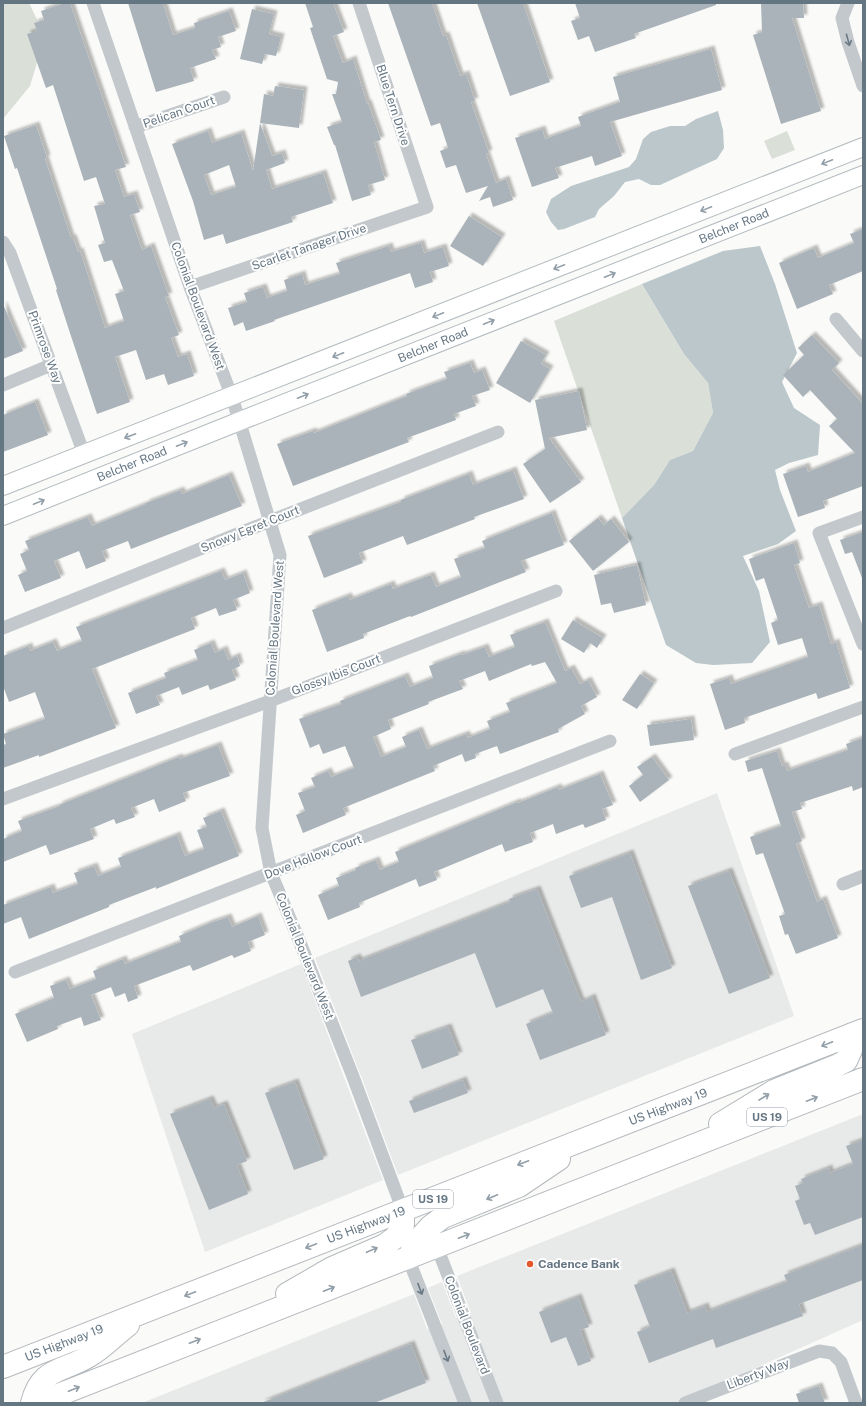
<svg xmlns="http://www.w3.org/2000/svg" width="866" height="1406" viewBox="0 0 866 1406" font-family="'Public Sans',sans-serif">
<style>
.built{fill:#e8e9e9}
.green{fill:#dadfd7}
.water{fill:#bbc7cb}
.building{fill:#aab3b9;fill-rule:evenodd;filter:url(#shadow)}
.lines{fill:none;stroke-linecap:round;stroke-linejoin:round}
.secondary-casing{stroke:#b3babf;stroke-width:20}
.highway-casing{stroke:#b4b9bd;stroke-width:24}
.street{stroke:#c3c8cc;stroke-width:13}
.secondary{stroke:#fff;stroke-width:18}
.highway{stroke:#fff;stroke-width:22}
.oneway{stroke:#6a7a87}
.oneway2{stroke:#939fa8}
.poi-dot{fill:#e4572e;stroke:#fff;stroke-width:1.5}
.labels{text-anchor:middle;stroke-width:4;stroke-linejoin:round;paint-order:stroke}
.shield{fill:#fff;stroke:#939fa8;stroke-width:1}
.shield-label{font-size:11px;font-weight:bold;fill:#657683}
.street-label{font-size:12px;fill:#657683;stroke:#fff}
.poi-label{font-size:12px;font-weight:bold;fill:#657683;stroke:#fff;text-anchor:start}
</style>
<defs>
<filter id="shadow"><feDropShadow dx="3.5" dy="-3.5" stdDeviation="1" flood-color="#0004"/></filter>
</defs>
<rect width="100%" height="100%" fill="#fafaf8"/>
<path class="built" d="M717,793L794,1016L398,1175L363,1081L315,958Z
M301,964L383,1180L205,1252L132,1034Z
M863,1114V1320L678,1403H142L414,1294L427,1329L442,1324L428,1288L442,1282L456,1318L471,1313L457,1276Z"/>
<path class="green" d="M3,3H29L45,36L30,86L3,119Z
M787,131L795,150L772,159L764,141Z
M642,284L684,354L708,383L713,413L693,451L670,460L654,485L622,518L554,321Z"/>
<path class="water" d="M718,111L723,130L724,148L717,159L660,185H651L639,179L625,182L614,196L599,209L595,217L564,229L558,230L551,222L546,212L551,199L571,186L629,167L636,159L643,139L651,132L670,126H685L696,119Z
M760,246L775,284L797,353L782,382L794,408L820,425L818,455L789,463L775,470L780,490L796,531L778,544L743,556L759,591L770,642L752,663L713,665L696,663L666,645L622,518L654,485L670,460L693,451L713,413L708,383L684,354L642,284L723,251Z"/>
<path class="building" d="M65,3H70L126,167L115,170L124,197L134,194L140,212L130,215L142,250L151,246L169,296L165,297L179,335L171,338L178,357L187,354L194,376L168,385L164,374L146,380L136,350L115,357L130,402L97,414L70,333L56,290L57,289L17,168L15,169L4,136L36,125L47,158L45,159L71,238H73L78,252L80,251L105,328L124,321L115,294L124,291L112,260L104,262L98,245L105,243L94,206L105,204L96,177L84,181L53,85L46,88L27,34L37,31L34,23L44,20L41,11Z
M128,3H163L173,35L195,28L194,23L229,11L236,31L218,37L221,47L212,50L216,59L190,68L194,81L156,92Z
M305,3H333L344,32L333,36L343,63L353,59L367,104L368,103L381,140L374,142L385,180L368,185L371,195L352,201L335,145H334L327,127L342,122L332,94H336L338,82L327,79L310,28L313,27Z
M388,3H432L443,36L446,35L460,76L466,74L475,101L471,102L489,153L486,154L496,183L506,179L513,200L493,207L490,197L479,201L488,186L466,193L456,165L446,168L440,151L448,148L440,123L431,126Z
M477,3H523L550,82L510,96Z
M575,3H716V5L634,34L636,38L595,52L589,36L578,40L571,21L580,18Z
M761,3H803L804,18H792L821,111L781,124L753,35L762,32Z
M252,9L274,14L269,34L281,37L276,56L265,54L262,64L240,59Z
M711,49L722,90L610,122L622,156L595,166L592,156L555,168L559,178L532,187L515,138L542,129L545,139L581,126L578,117L620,102L613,77Z
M275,86L304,90L299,128L260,123L264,94L273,96Z
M260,123L272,156L282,153L285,163L266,170L272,189L323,173L333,203L291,217L293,222L226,244L223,234L204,240L193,201L172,144L208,131L212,143L241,133L253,171ZM229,165L236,187L211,195L204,175Z
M469,216L502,237L483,266L450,246Z
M863,229V271L829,285L833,294L797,309L779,263L814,248L818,258L854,243L850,234Z
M421,243L424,253L443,247L449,266L430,272L433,282L415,288L410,273L274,320L275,321L246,331L243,322L234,326L228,308L247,302L244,293L263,287L267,298L287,291L284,280L302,274L305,285L340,274L336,263L389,246L391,252Z
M3,304L23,351L3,359Z
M812,335L839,363L832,370L863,404V486L823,501L825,508L798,517L783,474L806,466L808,472L855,453L829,426L837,419L810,390L803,397L783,375L804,355L798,348Z
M521,341L546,355L541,364L550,369L530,403L496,383Z
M470,363L474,373L482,370L490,390L472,396L476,406L454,414L456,420L407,438L409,442L293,486L277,444L313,431L314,433L407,396L406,394L447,379L444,372Z
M579,391L587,430L549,438L581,482L550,503L523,464L545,449L535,400Z
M35,402L48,435L3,452V415Z
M513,470L524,499L474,517L475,519L407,545L403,536L359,553L363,563L324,578L308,536L401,502V500L469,474L473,485Z
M229,475L242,506L131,549L128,541L102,551L106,561L86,569L79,551L54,561L61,578L25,592L18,575L27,571L20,554L29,550L25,541L88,517L92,526L146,504V503L181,490L182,494Z
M552,513L564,545L521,561L526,572L411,617L410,616L363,634L364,638L327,652L312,610L348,596L350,600L391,584L393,589L431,575L436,587L461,577L454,559L485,548L482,541Z
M598,518L604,525L611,519L629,542L593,571L569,541Z
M863,532V578H862L852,552L845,554L840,540Z
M794,543L800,563L794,565L809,608L819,605L831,644L836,642L850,688L818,699L816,693L744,718L745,723L725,730L710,684L729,678L731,684L808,657L802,638L778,645L771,623L778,620L764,578L756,581L749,559Z
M637,565L646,605L614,613L611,603L601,605L594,575Z
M221,571L225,580L243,573L250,593L233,600L237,610L219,616L216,608L191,618L195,629L92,669L116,728L39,757V755L3,768V745L6,744L3,734L45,719L35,692L9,702L3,686V656L29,646L30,651L53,642L57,651L82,641L76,627Z
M573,620L603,638L597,648L590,643L584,653L561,639Z
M545,622L565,671L571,668L580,684L588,680L597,697L581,706L585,714L558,729L559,732L500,754L497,746L475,754L476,758L465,762L462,754L433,766L435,771L343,808L346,815L303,833L296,815L305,811L298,793L315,787L311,778L328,771L331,777L354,768L345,746L323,754L319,744L310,748L299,719L341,704L340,701L405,676L410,687L433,678L429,666L461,654L462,655L485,647L489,657L515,647L510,635ZM545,662L557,683L506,703L510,712L487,721L490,729L468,738L466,734L427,749L419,730L402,737L406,747L381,757L373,737L391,729L388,720L429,704L428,702L463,689L459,681L485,671L489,681L531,664L532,666Z
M211,643L215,653L224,649L228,660L237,656L240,666L232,670L236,680L210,690L208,685L182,695L179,687L156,696L160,705L136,714L128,693L166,678L164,673L198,660L194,650Z
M640,674L654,683L637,709L622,700Z
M691,719L694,740L650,746L647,725Z
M863,738V787L853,791L852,786L800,803L802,809L792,812L802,841L796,844L817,902L823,899L838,938L796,954L788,934L785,935L779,916L785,914L763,853L756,855L750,837L781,826L762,768L748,772L745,761L777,751L782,766L785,765L787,771L848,750L846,744Z
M218,745L230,776L183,793L186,801L159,812L154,799L131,808L135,817L116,824L114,819L90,829L94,839L50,855L46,845L3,862V839L22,831L18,821L60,806L59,805L179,757L180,759Z
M652,757L669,780L640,802L629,786L643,775L637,767Z
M600,774L613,805L602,809L606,820L585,828L583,824L556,834L553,824L530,833L533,842L505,852L502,844L434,872L437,880L419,887L416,879L359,903L360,907L328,920L318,895L339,886L336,878L356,870L355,868L376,860L380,870L399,862L395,852L517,802L518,803L558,787L559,790Z
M221,811L239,856L156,889V887L109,905V907L29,939L21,917L3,924V905L51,887L53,893L78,884L74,873L94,866L98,876L121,867L118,858L177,835L185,856L204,849L197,830L207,827L203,818Z
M630,853L672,968L641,980L612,897L581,908L569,876Z
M729,871L770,978L729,994L688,886Z
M537,889L581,1002L592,997L606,1035L540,1060L526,1024L553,1013L543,989L496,1008L475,953L361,997L348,961L357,957L359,961L510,902L509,899Z
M258,916L265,935L248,942L251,951L234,958L232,955L193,971L190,965L134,986L138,998L128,1002L125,993L115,997L111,987L91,995L101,1020L84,1026L81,1017L57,1026L58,1029L27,1042L15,1014L54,998L50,986L66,980L70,989L96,979L93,971L123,959L125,964L181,942L179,936L210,923L228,917L232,927Z
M448,1027L459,1055L422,1069L411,1040Z
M463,1080L468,1093L414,1113L409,1101Z
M295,1082L324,1159L294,1170L265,1093Z
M210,1099L214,1108L224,1104L247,1161L237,1165L248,1194L209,1210L170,1114Z
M863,1140V1217L815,1235L810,1223L804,1225L795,1201L800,1199L795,1186L803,1183L801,1179L829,1168L830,1173L853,1164L846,1146Z
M863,1245V1280L799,1304L803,1316L716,1348L713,1339L649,1363L637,1332L650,1327L634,1285L671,1271L687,1313L705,1306L707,1312L787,1282L784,1275Z
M578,1297L589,1327L580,1330L591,1361L578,1366L566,1337L551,1343L539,1312Z
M411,1344L426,1383L374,1403H261Z
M819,1386L825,1403H799L796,1394Z"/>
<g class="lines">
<defs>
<path id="secondary" d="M3,486L863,147
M3,516L240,421L863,175"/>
<path id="highway" d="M720,1124L774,1091L836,1066L846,1061L851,1050L852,1034
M408,1258L418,1240L431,1226L443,1217L519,1186L559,1159
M287,1294L332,1268L385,1245L396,1237L403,1225V1211
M3,1367L863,1030
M32,1403C41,1367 63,1372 89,1356C103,1348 115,1335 128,1325
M38,1403L863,1079"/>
</defs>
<use href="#secondary" class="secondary-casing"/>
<use href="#highway" class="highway-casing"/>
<path class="street" d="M93,3L190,287L232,397L280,555L262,828L271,873L301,945L352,1074L403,1211
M848,3L842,18L848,42L863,86
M135,127L224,97
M3,242L10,253L84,454
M190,287L427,207L359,3
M836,319L863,351
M3,385L51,365
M863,517L819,533L863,644
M3,628L270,521L498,432
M735,754L863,707
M3,799L270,701L556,591
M843,884L863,876
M15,972L610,741
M437,1247L497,1403
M408,1258L465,1403
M685,1403L819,1351L832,1353L841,1362L856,1403"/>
<use href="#secondary" class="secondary"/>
<use href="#highway" class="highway"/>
</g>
<defs><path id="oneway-shaft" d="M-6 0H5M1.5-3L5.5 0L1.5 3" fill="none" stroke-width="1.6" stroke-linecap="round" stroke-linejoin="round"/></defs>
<g class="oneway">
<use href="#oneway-shaft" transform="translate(848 40) rotate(75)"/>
<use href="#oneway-shaft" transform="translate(420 1289) rotate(69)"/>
<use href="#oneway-shaft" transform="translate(446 1356) rotate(69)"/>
</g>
<g class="oneway2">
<use href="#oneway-shaft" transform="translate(827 162) rotate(158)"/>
<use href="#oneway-shaft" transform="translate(706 209) rotate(158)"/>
<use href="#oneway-shaft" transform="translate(559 267) rotate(158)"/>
<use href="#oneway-shaft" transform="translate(610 275) rotate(-22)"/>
<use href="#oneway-shaft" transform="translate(438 315) rotate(158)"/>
<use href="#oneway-shaft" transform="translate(489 322) rotate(-22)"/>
<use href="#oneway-shaft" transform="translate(338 355) rotate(158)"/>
<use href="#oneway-shaft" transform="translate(303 396) rotate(-22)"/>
<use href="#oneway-shaft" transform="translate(130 436) rotate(159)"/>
<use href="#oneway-shaft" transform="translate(182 444) rotate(-22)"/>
<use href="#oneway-shaft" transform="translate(39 502) rotate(-22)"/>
<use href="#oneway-shaft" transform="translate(827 1044) rotate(158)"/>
<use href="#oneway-shaft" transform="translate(764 1097) rotate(-32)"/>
<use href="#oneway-shaft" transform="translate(812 1099) rotate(-21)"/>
<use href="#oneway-shaft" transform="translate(523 1163) rotate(159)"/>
<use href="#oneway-shaft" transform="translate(492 1197) rotate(157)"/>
<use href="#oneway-shaft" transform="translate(464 1236) rotate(-21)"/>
<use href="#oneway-shaft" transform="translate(311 1246) rotate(159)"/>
<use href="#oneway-shaft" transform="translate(372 1250) rotate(-23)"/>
<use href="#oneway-shaft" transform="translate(329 1289) rotate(-21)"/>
<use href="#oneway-shaft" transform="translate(190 1294) rotate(159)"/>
<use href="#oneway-shaft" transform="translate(195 1341) rotate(-21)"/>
<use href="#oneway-shaft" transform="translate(74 1389) rotate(-21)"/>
</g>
<circle class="poi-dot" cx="530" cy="1264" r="4"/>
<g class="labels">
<g class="shield">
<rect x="747" y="1108" width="40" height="18" rx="3"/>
<rect x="413" y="1190" width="40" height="18" rx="3"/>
</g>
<g class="shield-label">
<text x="767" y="1121">US 19</text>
<text x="433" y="1203">US 19</text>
</g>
<g class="street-label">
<text transform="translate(393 105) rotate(72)" y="4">Blue Tern Drive</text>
<text transform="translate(179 112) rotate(-19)" y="4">Pelican Court</text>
<text transform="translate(734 226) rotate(-22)" y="4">Belcher Road</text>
<text transform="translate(309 247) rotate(-19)" y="4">Scarlet Tanager Drive</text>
<text transform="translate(198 306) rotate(70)" y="4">Colonial Boulevard West</text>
<text transform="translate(433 345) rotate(-22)" y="4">Belcher Road</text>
<text transform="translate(45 347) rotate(70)" y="4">Primrose Way</text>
<text transform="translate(132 464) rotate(-22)" y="4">Belcher Road</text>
<text transform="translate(250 529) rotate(-22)" y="4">Snowy Egret Court</text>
<text transform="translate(275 628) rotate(-86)" y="4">Colonial Boulevard West</text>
<text transform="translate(336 675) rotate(-21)" y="4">Glossy Ibis Court</text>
<text transform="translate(313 857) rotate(-21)" y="4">Dove Hollow Court</text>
<text transform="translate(305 956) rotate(68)" y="4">Colonial Boulevard West</text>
<text transform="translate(668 1107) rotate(-21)" y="4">US Highway 19</text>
<text transform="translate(366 1225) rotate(-21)" y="4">US Highway 19</text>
<text transform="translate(467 1325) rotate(69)" y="4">Colonial Boulevard</text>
<text transform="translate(64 1343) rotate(-21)" y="4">US Highway 19</text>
<text transform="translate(758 1374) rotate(-21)" y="4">Liberty Way</text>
</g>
<g class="poi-label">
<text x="538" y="1268">Cadence Bank</text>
</g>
</g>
<rect width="866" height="1406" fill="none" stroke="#657683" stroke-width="8"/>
</svg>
